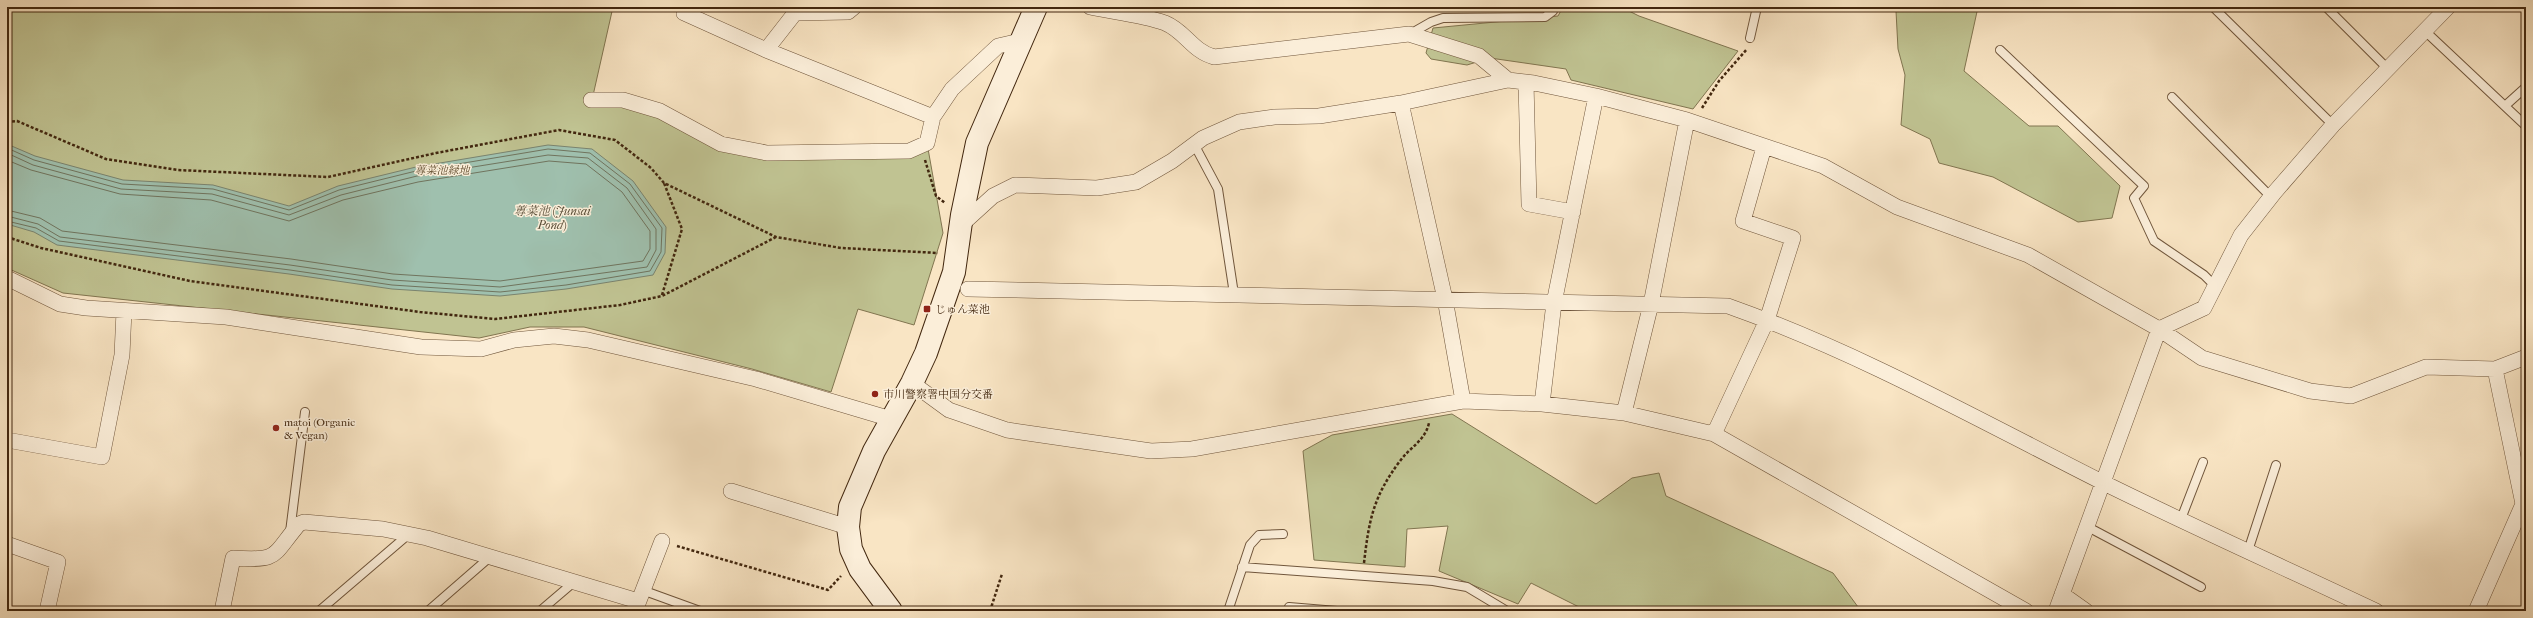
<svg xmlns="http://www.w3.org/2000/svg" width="2533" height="618" viewBox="0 0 2533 618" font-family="'IM FELL French Canon','Noto Serif JP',serif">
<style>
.green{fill:#c0c392;stroke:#817550}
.water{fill:#9fc0ae;stroke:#7a836e}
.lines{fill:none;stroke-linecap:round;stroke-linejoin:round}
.shore{stroke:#70745e;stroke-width:1}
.lane-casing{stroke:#70563c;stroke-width:10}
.street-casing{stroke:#70563c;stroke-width:16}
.secondary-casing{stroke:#42270f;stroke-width:24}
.path{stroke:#42270f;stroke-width:2.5;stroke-dasharray:3 2;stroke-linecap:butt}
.lane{stroke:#fbeed9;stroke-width:8}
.street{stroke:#fbeed9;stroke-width:15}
.secondary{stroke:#fbeed9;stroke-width:22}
.poi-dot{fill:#8f2418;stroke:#fbeed9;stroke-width:1.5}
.labels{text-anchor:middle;stroke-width:3;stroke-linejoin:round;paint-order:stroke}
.park-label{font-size:11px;font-style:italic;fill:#624e30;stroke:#fbeed9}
.poi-label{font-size:11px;fill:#42270f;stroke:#fbeed9;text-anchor:start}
.water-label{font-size:12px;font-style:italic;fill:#594d37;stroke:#fbeed9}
</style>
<rect width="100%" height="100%" fill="#f9e5c4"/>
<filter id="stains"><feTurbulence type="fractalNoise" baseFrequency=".005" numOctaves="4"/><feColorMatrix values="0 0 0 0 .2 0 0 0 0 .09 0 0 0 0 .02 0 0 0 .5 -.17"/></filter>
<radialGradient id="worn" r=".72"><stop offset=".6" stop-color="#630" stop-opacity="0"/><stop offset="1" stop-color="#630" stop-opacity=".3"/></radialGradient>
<path class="green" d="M7,7H613L592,100H623L721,144L909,151L927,143L943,233L914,325L858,309L831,392L752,369L584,327H530L479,338L63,293L7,268Z
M1563,7H1621L1639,16L1738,51L1693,109L1571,80L1566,69L1490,58L1467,65L1431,59L1426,53L1433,28L1558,16Z
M1902,7H1978L1964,71L2029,126H2058L2120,186L2112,218L2078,222L1993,177L1939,163L1930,139L1901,125L1905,75L1898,49L1896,11Z
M1452,414L1596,504L1632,478L1659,473L1666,496L1833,573L1861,611H1587L1531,583L1518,604L1439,571L1448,526L1407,529L1405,567L1314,560L1303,451L1332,435Z"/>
<path class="water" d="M7,144L35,156L123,180L213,185L289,206L338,186L416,167L548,145L592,149L633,181L666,227L665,253L653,275L566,289L500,296L392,289L289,274L57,245L34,232L7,224Z"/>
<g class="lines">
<path class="shore" d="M7,148L34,160L122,184L213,189L289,210L339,190L416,171L548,149L590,153L630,184L662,228L661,252L650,271L566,285L500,292L392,285L290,270L59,241L36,228L7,221
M7,153L33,165L121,189L212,194L289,215L341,195L417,176L548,155L588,158L627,188L656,229V250L647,267L500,287L392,280L290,265L60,237L38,224L7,216
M7,160L31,170L120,194L211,200L289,221L343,200L418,182L549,161L586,164L622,192L650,231V249L643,261L500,281L393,274L291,259L62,231L40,218L7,210"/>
<defs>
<path id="lane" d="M2213,7L2333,125
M2326,7L2388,69
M2425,31L2526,126
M1410,34L1431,22L1443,18L1545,17L1553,11L1554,7
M1750,38L1757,7
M2000,50L2144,186L2134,198L2154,241L2204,275L2215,286
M2172,97L2271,197
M2506,105L2526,87
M1194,144L1218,189L1234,294
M2181,519L2203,462
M2086,526L2201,587
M290,532L305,412
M2248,551L2276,465
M1242,567L1433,581L1467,587L1507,611
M642,590L700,611
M1289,607L1337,611
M319,611L409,534
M428,611L490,557
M540,611L574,582
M1228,611L1250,545L1259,535L1283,534"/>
<path id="street" d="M685,7L684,13L766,50L933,117
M1090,7C1113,12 1143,15 1165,23C1185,31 1192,51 1214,57L1409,34L1479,56L1508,80
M766,50L795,13L848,12L854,7
M1526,82L1529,204L1573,212
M591,100H623L660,111L721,144L767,153L909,151L927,143L933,117L952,89L998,46L1020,41
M1401,103L1445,299L1463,401
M960,226L993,196L1015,185L1097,188L1136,182L1172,161L1203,138L1239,122L1274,117L1319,116L1401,103L1508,80L1534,83L1596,96L1687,120L1823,166L1897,207L2028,255L2159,329L2202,358L2310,391L2351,396L2426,367L2495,369L2526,357
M7,278L60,304L86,308L226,317L421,347L481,349L514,340L554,336L588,340L756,379L891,419
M968,289L1728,306C1858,352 1979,420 2102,482C2193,527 2285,568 2376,611
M912,383L949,410L1007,430L1151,451L1192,449L1463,401L1542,404L1624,413L1714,434L2026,611
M1542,404L1554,303L1596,96
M1624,413L1651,304L1687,120
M1714,434L1767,320L1793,238L1743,221L1764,147
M7,440L102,457L122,355L124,311
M731,491L848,527
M7,544L58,562L47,611
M2062,594L2086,611
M222,611L233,558C280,561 271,557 299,524L304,522L383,529L427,538L638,601
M635,611L662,541
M2056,611L2159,329L2204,308L2241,235L2274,193L2333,125L2448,7
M2476,611L2523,504L2495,369"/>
<path id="secondary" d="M891,611L860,569L851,549L848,527L850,507L874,451L912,383L926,353L954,272L962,215L977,143L1036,7"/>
</defs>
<use href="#lane" class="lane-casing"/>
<use href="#street" class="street-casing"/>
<use href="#secondary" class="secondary-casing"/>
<path class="path" d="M1702,108L1719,81L1747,49
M7,122L17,121L106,159L178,170L328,177L436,153L559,130L615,140L651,168L664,183L776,237L841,248L938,253
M925,160L936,196L945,203
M7,237L41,248L190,281L420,312L495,319L620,305L662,296L776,237
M662,295L682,229L664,183
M677,546L828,590L841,576
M1364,563C1369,520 1373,497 1400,461C1410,447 1425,441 1429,423
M990,611L1002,574"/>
<use href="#lane" class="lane"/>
<use href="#street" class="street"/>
<use href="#secondary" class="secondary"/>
</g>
<g class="poi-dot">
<rect x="923" y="305" width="8" height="8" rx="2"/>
<circle cx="875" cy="394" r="4"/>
<circle cx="276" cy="428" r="4"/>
</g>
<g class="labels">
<g class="park-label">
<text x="442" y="174">蓴菜池緑地</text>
</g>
<g class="poi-label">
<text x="935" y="313">じゅん菜池</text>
<text x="883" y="398">市川警察署中国分交番</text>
<text x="284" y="426">matoi (Organic<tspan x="284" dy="13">&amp; Vegan)</tspan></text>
</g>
<g class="water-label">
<text x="552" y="215">蓴菜池 (Junsai<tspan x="552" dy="14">Pond)</tspan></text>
</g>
</g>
<rect width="2533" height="618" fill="none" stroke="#f9e5c4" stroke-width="24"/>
<rect x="8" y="8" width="2517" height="602" fill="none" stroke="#42270f" stroke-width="2"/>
<rect x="12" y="12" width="2509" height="594" fill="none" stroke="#42270f"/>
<rect width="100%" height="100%" filter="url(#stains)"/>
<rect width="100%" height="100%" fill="url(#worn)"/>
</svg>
